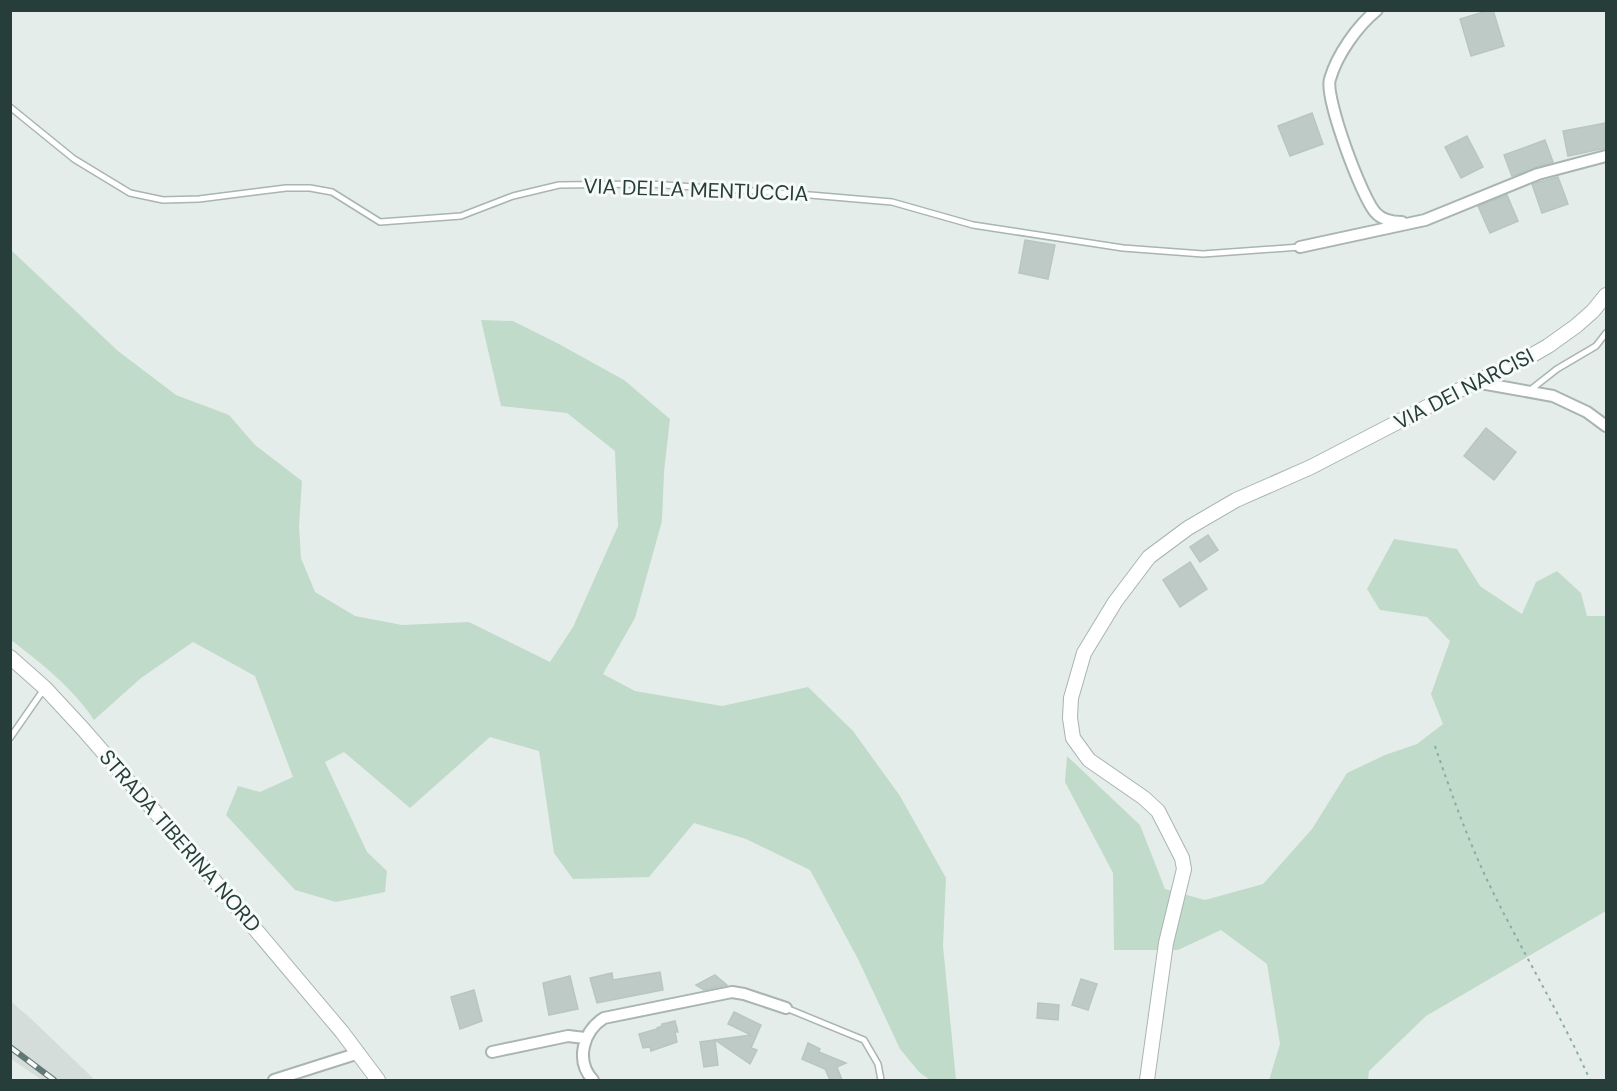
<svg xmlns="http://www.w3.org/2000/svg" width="1617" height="1091" viewBox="0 0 1617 1091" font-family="'DM Sans',sans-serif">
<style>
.built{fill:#d4ddd9}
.green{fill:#c1dbca}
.building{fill:#becac6;stroke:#b8c6c1;stroke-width:1.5}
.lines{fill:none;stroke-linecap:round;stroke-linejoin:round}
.service-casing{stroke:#a8b5b1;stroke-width:8}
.minor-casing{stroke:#a8b5b1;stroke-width:14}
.tertiary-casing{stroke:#a8b5b1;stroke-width:16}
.path{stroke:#89ada4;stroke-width:2;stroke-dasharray:3 4.5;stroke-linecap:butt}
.service{stroke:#fff;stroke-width:5}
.minor{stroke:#fff;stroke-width:10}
.tertiary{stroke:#fff;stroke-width:14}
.rail-casing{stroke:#617874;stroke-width:6}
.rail{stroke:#f6faf8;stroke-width:4;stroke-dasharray:11;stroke-linecap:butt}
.labels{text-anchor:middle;stroke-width:6;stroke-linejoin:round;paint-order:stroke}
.street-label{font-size:21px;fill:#263d39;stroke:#f6faf8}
</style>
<rect width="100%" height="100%" fill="#e5edea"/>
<path class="built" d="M10,1001L29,1017L95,1080H42L11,1059Z"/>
<path class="green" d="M11,250L118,351L176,395L229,415L255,445L302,481L299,526L301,558L315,592L355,616L402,625L469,622L550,662L573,627L618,526L615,451L567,413L501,406L481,320L513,321L557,343L624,380L670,419L664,472L662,521L635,618L603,674L635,691L722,706L808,687L853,731L900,796L946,878L943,946L956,1080H930L919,1072L900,1049L858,959L810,870L746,839L694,823L649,877L573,879L554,853L539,751L490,737L410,808L344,752L325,762L367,852L387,871L385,892L336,902L295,890L226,815L238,786L260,792L293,777L255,676L193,642L141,678L94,720C73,688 41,663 11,640Z
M1394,539L1457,549L1480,586L1522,614L1536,582L1557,571L1581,593L1587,616H1606V911L1426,1016L1369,1071L1368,1080H1269L1280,1044L1267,964L1221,930L1178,950H1114L1113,873L1065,782L1067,756L1140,825L1165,889L1205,900L1263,884L1312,829L1347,773L1385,755L1417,744L1443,724L1431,694L1450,641L1427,617L1380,610L1367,589Z"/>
<path class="building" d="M1490,10H1493L1504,46L1471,56L1460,19Z
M1312,113L1323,144L1290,156L1278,126Z
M1606,123V148L1568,156L1563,131Z
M1467,136L1483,167L1461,178L1445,147Z
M1545,140L1553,162L1512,176L1504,155Z
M1558,177L1568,204L1542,213L1532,184Z
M1507,195L1518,221L1490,233L1478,206Z
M1025,240L1055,245L1048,279L1019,273Z
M1486,428L1516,452L1494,480L1464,456Z
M1208,535L1218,550L1200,562L1190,547Z
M1190,562L1207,589L1180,607L1163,580Z
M660,972L663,990L597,1003L590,978L612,973L613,980Z
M715,975L727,985L704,990L696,985Z
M570,976L578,1009L549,1015L543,983Z
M1081,979L1097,984L1088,1010L1072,1005Z
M474,990L482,1021L460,1029L451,997Z
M1038,1003L1059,1005L1058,1020L1037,1018Z
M734,1012L761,1025L751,1048L757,1050L750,1064L715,1040L718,1065L704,1067L700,1042L751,1035L728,1024Z
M675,1021L678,1032H675L677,1042L651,1051L650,1047L643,1048L639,1034L657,1029V1028L662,1026V1024Z
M808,1043L820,1049L819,1052L846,1063L837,1067L842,1080H830L825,1069L802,1059Z"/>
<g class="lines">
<defs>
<path id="service" d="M10,107L74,159L130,193L163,200L199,199L286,188H310L332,192L380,222L461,216L513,196L559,185L650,184L810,195L892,202L973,225L1123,248L1203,254L1300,247
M1529,391L1557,369L1596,346L1606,333
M10,738L44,689
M786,1008L864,1040L878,1064L881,1080"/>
<path id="minor" d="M1377,10C1357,26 1337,55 1330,79C1324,96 1362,199 1376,213C1382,220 1394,222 1402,222
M1300,247L1425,220L1538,174L1606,156
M1475,382L1553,396L1587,412L1606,426
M492,1052L568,1036L585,1038
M274,1080L359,1053
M593,1080C575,1061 583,1031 604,1018L732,992L744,994L786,1008"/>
<path id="tertiary" d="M10,657L45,688L83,729L196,859L342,1032L378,1080
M1147,1080L1166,943L1184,869L1182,858L1158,811L1144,798L1089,760L1073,738L1070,718L1071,698L1084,653L1115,602L1149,557L1188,528L1236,500L1311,467L1475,382L1522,361L1548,346L1576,326L1593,311L1606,295"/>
</defs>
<use href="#service" class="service-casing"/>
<use href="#minor" class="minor-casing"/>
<use href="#tertiary" class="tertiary-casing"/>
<path class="path" d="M1435,746C1451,793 1468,840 1489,884C1521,950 1560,1013 1590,1080"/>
<use href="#service" class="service"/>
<use href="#minor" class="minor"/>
<use href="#tertiary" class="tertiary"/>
<defs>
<path id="rail" d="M10,1047L54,1080"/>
</defs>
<use href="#rail" class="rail-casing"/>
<use href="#rail" class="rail"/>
</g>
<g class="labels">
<g class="street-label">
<text transform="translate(696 190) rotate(2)" y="7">VIA DELLA MENTUCCIA</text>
<text transform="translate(1464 389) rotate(-27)" y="7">VIA DEI NARCISI</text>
<text transform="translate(180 841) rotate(49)" y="7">STRADA TIBERINA NORD</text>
</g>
</g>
<rect width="1617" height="1091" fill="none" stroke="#263d39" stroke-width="24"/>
</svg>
